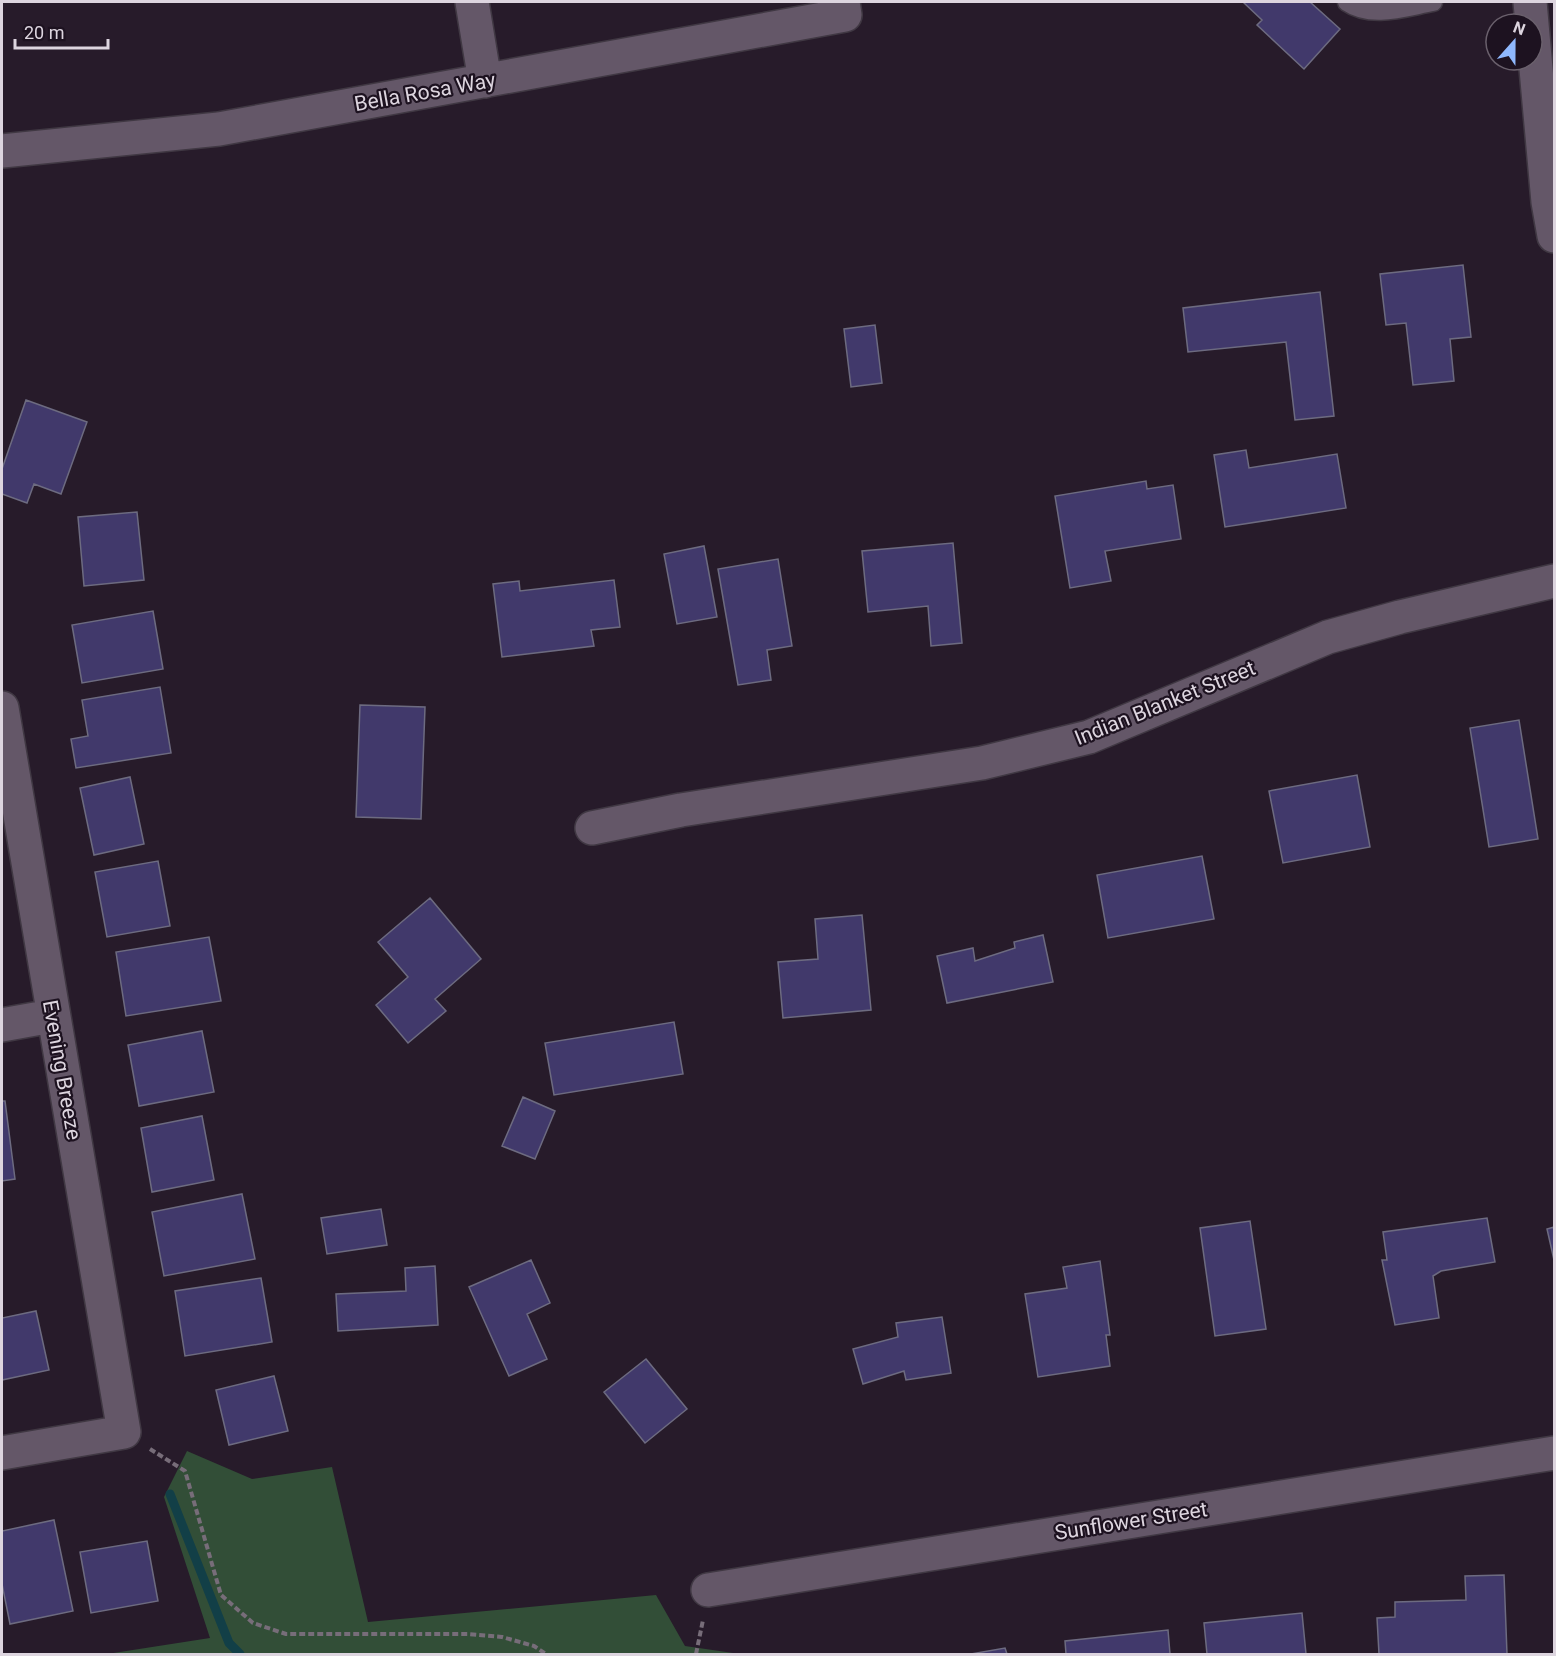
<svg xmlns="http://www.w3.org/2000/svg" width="1556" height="1656" viewBox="0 0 1556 1656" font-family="Roboto,sans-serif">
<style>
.green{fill:#324e37}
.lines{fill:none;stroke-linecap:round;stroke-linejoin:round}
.stream{stroke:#123f47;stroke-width:9}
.building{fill:#41396b;stroke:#6d6b80;stroke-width:1.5}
.lane-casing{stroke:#403843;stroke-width:21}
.street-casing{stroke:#403843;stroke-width:36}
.path{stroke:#776d79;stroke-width:4;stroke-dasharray:6 3;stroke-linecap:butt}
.lane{stroke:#645768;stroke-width:18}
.street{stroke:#645768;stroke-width:33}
.labels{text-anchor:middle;stroke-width:4.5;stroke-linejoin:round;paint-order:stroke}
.street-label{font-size:21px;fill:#ddd5df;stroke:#1d1220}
</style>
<rect width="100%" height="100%" fill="#271b2a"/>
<path class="green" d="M187,1451L252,1479L332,1467L368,1622L656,1595L685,1646L740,1654H107L210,1638L164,1497Z"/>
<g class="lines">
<path class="stream" d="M170,1494L229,1643L240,1654"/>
</g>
<path class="building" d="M1243,2H1310L1340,29L1304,69L1257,25L1262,20Z
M1463,265L1471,337L1450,339L1454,381L1413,385L1406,323L1386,325L1380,274Z
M1320,292L1334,416L1295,420L1286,342L1188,352L1183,308Z
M875,325L882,383L851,387L844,329Z
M26,400L87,422L61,494L34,484L27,503L2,494V469Z
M1246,450L1249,468L1337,454L1346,508L1225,527L1214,455Z
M1146,481L1147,489L1173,485L1181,539L1105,551L1111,581L1070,588L1055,496Z
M137,512L144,580L84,586L78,517Z
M953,543L962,643L931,646L928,606L868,612L862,551Z
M704,546L717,617L677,624L664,554Z
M778,559L792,646L767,650L771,680L738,685L718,569Z
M614,580L620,627L591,630L594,646L502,657L493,584L519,581L520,591Z
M153,611L163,669L82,683L72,625Z
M160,687L171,753L76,768L71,739L88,736L82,700Z
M360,705L425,707L421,819L356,817Z
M1519,720L1538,839L1489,847L1470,728Z
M1357,775L1370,847L1283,863L1269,791Z
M130,777L144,844L94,855L80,788Z
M1202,856L1214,919L1108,938L1097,875Z
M158,861L170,926L107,937L95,872Z
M430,898L481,959L435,999L446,1011L408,1043L376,1005L408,977L378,942Z
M862,915L871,1010L783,1018L778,962L818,959L815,919Z
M1043,935L1053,982L947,1003L937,956L973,948L975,961L1015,948L1014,942Z
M209,937L221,1001L126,1016L116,952Z
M674,1022L683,1074L554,1095L545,1043Z
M202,1031L214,1092L139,1106L128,1045Z
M523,1097L555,1111L535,1159L502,1146Z
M2,1101H5L15,1179L2,1181Z
M202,1116L214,1180L152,1192L141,1128Z
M242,1194L255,1259L164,1276L152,1212Z
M381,1209L387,1245L327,1254L321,1218Z
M1487,1218L1495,1262L1441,1271L1433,1276L1439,1318L1395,1325L1382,1260H1387L1383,1232Z
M1250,1221L1266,1329L1215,1336L1200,1228Z
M1554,1227V1260L1547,1229Z
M531,1260L550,1303L527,1314L547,1359L509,1376L469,1287Z
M1100,1261L1110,1335H1106L1110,1366L1038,1377L1025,1294L1067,1288L1063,1267Z
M435,1266L438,1325L338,1331L336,1294L406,1291L405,1268Z
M261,1278L272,1342L185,1356L175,1291Z
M36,1311L49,1370L2,1380V1318Z
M942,1317L951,1373L906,1380L904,1371L863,1384L853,1349L898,1337L896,1323Z
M646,1359L687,1409L645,1443L604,1392Z
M274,1376L288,1431L229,1445L216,1390Z
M54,1520L73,1611L10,1624L2,1584V1531Z
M147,1541L158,1601L91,1613L80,1552Z
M1504,1575L1507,1654H1379L1377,1618L1395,1617V1602L1466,1600L1465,1576Z
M1302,1613L1306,1654H1207L1204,1623Z
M1168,1630L1170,1654H1066L1065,1641Z
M1005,1648L1007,1654H971Z"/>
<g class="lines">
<defs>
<path id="lane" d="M1347,2C1372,19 1405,7 1433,2"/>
<path id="street" d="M472,2L485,81
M1530,2L1548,202L1554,236
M2,151L219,129L845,15L843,2
M2,708L124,1432L2,1453
M592,828L681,810L982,763L1089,737L1328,637L1400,617L1554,581
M2,1025L52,1016
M708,1590L1554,1453"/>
</defs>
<use href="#lane" class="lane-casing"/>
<use href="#street" class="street-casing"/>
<path class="path" d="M150,1449L185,1471L221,1595L253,1623L286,1634H468L502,1637L534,1646L546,1654
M696,1654L703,1620"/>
<use href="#lane" class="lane"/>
<use href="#street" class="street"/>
</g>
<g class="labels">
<g class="street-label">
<text transform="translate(425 92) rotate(-10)" y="7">Bella Rosa Way</text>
<text transform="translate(1165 703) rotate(-22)" y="7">Indian Blanket Street</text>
<text transform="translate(62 1070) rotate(80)" y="7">Evening Breeze</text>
<text transform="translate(1131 1521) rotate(-9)" y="7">Sunflower Street</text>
</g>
</g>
<rect width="1556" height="1656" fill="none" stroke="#ddd5df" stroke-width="6"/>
<g transform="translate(1514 42) rotate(21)"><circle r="28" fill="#1d1220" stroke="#6a606c" stroke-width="1.5"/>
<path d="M0-4.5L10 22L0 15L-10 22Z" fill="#8fb8fd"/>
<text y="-9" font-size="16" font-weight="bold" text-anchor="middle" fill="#ddd5df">N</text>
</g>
<path d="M15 39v9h93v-9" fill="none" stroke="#ddd5df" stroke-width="3"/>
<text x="24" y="39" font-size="18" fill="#ddd5df" stroke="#1d1220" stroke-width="4.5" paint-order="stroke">20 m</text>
</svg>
